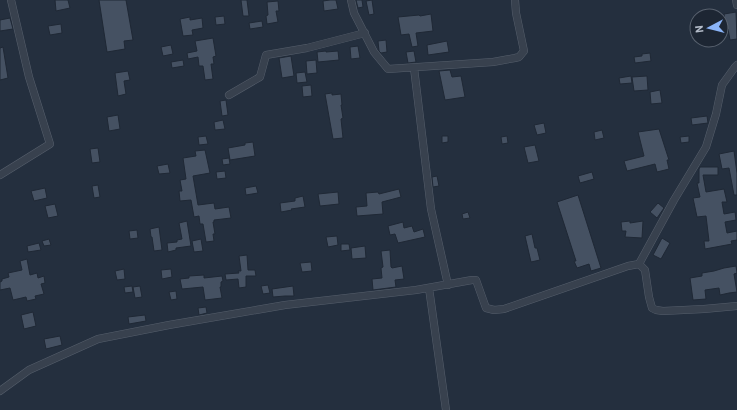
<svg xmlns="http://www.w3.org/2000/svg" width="737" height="410" viewBox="0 0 737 410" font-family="Barlow,sans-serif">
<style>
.building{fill:#455162;stroke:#1f2835}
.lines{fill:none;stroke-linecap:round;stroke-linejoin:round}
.minor-casing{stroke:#565f6c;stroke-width:8}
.minor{stroke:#38414e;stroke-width:7}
</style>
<rect width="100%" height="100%" fill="#242f3e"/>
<path class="building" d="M55,0H68L70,8L56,11Z
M99,0H126L133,40L124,41L125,49L107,52Z
M241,0H247L249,16H243Z
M330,0H336L338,9L324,11L323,1Z
M356,0H362L363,7L358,8Z
M372,0L374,14L369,15L366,1Z
M278,1L279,11H276L278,22L267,24L266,16L268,15L267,2Z
M736,12L737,39L730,40L728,29H726L724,14Z
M431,14L433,31L416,33L418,46L412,47L409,34L401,35L398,17L419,15L420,16Z
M224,16L225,24L216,25L215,17Z
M190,17V20L202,18L203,28L192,30L193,35L183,36L180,19Z
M10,18L13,29L0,31V20Z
M262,21L263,27L250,29L249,23Z
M61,24L62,33L50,35L48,26Z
M213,38L216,56L213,57L214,64H211L213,79L205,80L203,66H199L198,57L188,59L187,53L197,51L195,41Z
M386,40L387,52L381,53L379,51L378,41Z
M447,41L449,52L428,55L427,45Z
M171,45L173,54L163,56L161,47Z
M358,46L360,58L351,59L350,47Z
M3,47L8,78L0,80V48Z
M326,51V52L338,51L339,60L318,62L317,52Z
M414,51L416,62L408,63L406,52Z
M650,53L651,61L635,63L634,57L642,56V54Z
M291,56L294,76L282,78L279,58Z
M183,60L184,66L172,68L171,62Z
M316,60L317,73L307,74L306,61Z
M450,70L452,77L461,76L465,97L445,100L439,71Z
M128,71L130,80L124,81L126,94L118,96L115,73Z
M305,72L307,82L297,83L296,73Z
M631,76L632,83L620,84L619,78Z
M647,76L648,90L634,91L632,77Z
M311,85L312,96L303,97L302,86Z
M660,90L662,103L651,104L650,92Z
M332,93V95L341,94L342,105H341L343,118L341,119L343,138L333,139L325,94Z
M226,100L228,115L222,116L220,101Z
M118,115L120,129L109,131L107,117Z
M707,116L708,123L692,125L691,118Z
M223,120L225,129L215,130L214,122Z
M544,123L546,133L537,135L534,125Z
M659,129L669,160H667L669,169L657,172L655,164L627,171L624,161L644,156L638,132Z
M602,130L604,138L595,140L594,132Z
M206,136L208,144L199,145L198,137Z
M442,136H448V142L442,143Z
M507,136L508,143L502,144L501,137Z
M689,136V142L681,143L680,137Z
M253,142L255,156L230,160L228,148L245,145V143Z
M535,145L539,161L528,163L524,147Z
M98,148L100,162L92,163L90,149Z
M205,150L210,173L193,176L198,205L214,203L215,209L229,207L231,218L214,220V222H213L215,234H213L214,241L206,242L203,224H200L199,216L194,217L191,200L180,201L179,191H182L180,180L186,179L183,158L196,156L195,151Z
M734,151L737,173V195H734L729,168L722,169L719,154Z
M229,158L230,164L223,165L222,159Z
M168,164L170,173L159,174L157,166Z
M700,167H718V175H703L706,192L724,189L727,202H722L724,214L735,212L736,220L725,222L727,233L737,231V240L731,241L732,244L705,249L704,241H709L706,216L697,217L693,198L700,197L697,183H699V169Z
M225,171L226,178L217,179L216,172Z
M592,172L594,179L580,183L578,176Z
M437,176L439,186L433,187L432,177Z
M98,185L100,197L94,198L92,186Z
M256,186L258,193L246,195L245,188Z
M45,188L47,198L34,201L31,191Z
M399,189L401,197L382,202L383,214L357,216L356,207L367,206L366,193L378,192L379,194Z
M338,192L339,204L320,206L318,194Z
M578,195L601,268L591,271L589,264L577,268L574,261H576L557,202Z
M303,196L305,207L291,209L292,210L281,212L280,203L295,201V198Z
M658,203L664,208L657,218L650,212Z
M55,204L58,216L48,218L45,206Z
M468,212L470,218L463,219L462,214Z
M187,221L191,246L176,248V250L168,252L167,243L177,242V240L182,239L179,223Z
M630,221V223L643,221L642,238L625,237L626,231H622L621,222Z
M403,222L404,228L412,226L414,232L423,229L425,237L398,243L395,234L390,235L388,226Z
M159,227L162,250L154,251L152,237H151L150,229Z
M137,230L138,238L130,239L129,231Z
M532,234L535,248H537L540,260L531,262L525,236Z
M337,236L338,245L328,247L326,237Z
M662,238L670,243L661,259L653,255Z
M49,239L51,245L44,246L42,241Z
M201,239L203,251L194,252L192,241Z
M39,243L41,250L28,252L27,246Z
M341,244H349L350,250L341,251Z
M365,246L366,258L352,259L351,248Z
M390,250L391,267L392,268L402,266L404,279L395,280L396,287L373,290L372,279L382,278L381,268L383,267L381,251Z
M247,255L248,270H255L256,276H246V287L239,288L238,279L226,280L225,274L239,273L238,271H241L239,256Z
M27,259L30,275L37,273L38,278L44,276L45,283L41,284L44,294L35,296L36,299L27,301L26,297L13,300L10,288L0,290V282L2,281V279L9,277L8,273L22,270L20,261Z
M311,262L312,271L302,272L300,263Z
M736,266L737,273L734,274L737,292L729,293L720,295L719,288L705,290L706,299L693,300L690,278L702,276V273L714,271L724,268Z
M124,269L125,279L117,280L115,271Z
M171,269L172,277L162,279L161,270Z
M204,275V278L222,276L223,281L221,282V287H220L222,298L205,300L203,287L182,289L180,279L189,278V276Z
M268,285L270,293L263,294L261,286Z
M132,286L133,292L125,293L124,287Z
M140,286L142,297L135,298L133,287Z
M293,286L294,296H285L273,297L272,289Z
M176,291L177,299L171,300L169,292Z
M206,307L207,313L199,315L198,308Z
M33,312L36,326L24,329L21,315Z
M145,315L146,321L129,324L128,317Z
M60,336L62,345L46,349L44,339Z"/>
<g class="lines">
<defs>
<path id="minor" d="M351,0L354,13L374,52L388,69L493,62L515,58L519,57L524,51L516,13L515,0
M736,0L737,5
M414,68L431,209L448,285
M229,95L260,77L266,55L307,48L365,33
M0,175L50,144L29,77L11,0
M639,264L674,200L706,147L716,114L722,85L735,67L737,65
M429,288L446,410
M0,391L29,370L98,339L169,325L285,305L416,290L472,280H476L486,308L494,310L504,309L628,266L639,264L645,270L649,297L652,308L656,310L663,311L704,309L737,306"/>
</defs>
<use href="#minor" class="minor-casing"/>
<use href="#minor" class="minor"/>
</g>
<g transform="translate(709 28) rotate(263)"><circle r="19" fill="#1d2633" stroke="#59626f"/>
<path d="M0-3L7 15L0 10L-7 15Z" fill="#8ab4f8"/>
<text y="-6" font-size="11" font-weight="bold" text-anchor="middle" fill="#b4bcc9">N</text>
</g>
</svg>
